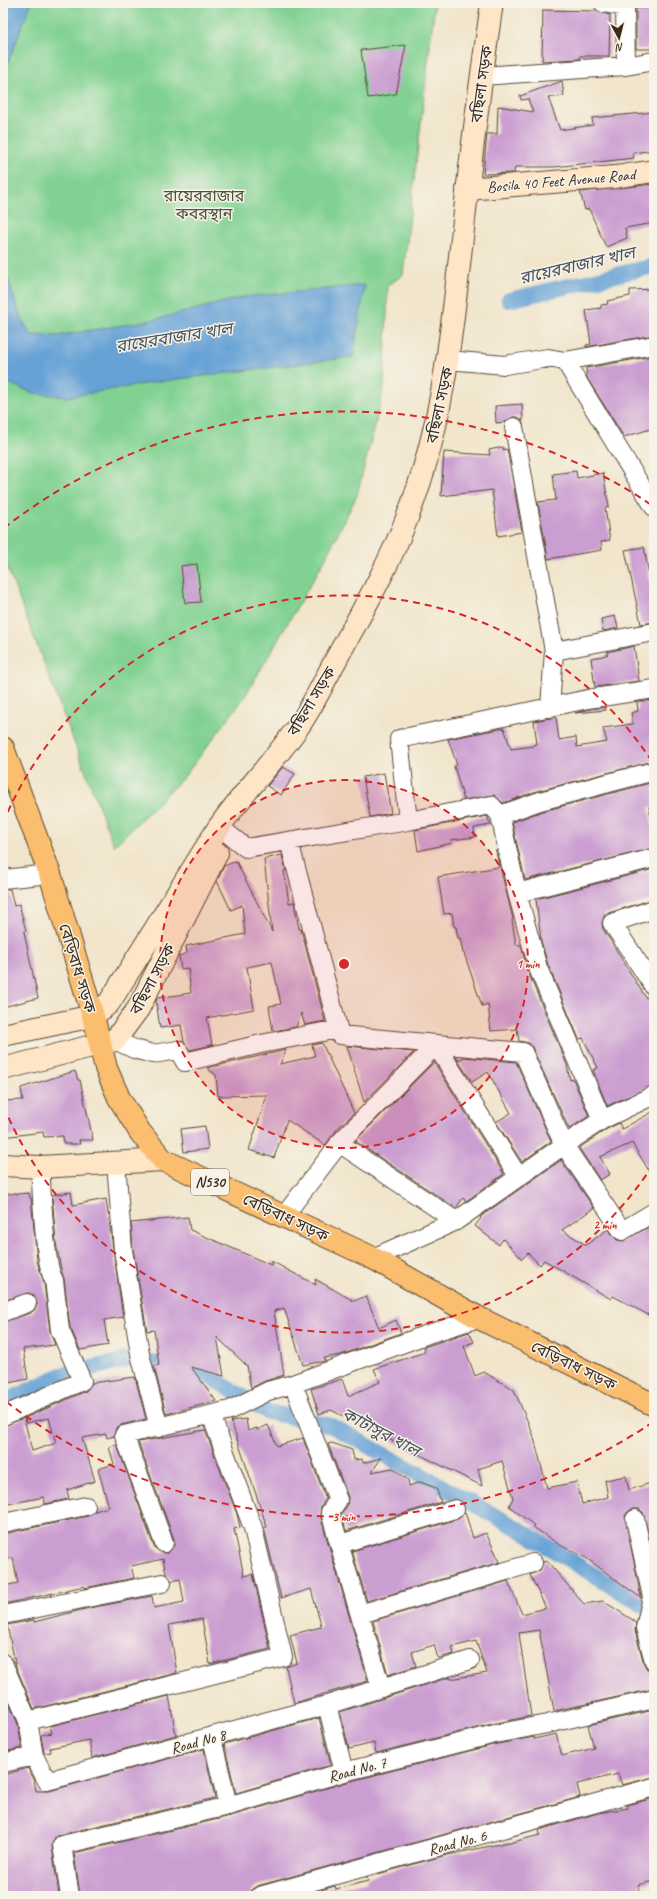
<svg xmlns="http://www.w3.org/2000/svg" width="657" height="1899" viewBox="0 0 657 1899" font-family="Caveat,'Noto Sans Bengali',sans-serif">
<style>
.green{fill:#80d192;stroke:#5e7e58}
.water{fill:#66a2d6;stroke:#50667a}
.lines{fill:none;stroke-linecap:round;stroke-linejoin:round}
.canal{stroke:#66a2d6;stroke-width:16}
.building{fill:#cb9ed1}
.street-casing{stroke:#564638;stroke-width:20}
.secondary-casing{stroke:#564638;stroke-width:24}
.highway-casing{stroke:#564638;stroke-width:24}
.street{stroke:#fff;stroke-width:18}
.secondary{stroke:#fde5c5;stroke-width:22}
.highway{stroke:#fbbe6e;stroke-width:22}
.ring{fill:none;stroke:#d62828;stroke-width:2;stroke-dasharray:7 5}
.labels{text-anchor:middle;stroke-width:3;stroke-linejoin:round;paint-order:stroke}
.shield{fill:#f7f3e8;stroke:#73665b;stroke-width:1}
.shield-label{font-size:15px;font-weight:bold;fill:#3b2a1e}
.street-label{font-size:16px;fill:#3b2a1e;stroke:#f7f3e8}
.park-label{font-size:16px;fill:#4c543b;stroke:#f7f3e8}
.water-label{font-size:17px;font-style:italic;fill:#4a545e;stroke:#f7f3e8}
.centre{fill:#d62828;stroke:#f7f3e8;stroke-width:2}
.ring-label{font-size:12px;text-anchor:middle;font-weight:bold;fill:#d62828;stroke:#f7f3e8;stroke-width:3;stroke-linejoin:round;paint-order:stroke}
</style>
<rect width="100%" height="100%" fill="#f7f3e8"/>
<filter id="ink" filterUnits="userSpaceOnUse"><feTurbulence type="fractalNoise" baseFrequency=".025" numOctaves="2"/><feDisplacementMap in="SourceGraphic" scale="8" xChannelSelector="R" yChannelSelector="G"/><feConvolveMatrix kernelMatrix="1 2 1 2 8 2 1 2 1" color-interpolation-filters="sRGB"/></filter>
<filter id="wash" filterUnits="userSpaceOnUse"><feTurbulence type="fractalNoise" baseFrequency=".012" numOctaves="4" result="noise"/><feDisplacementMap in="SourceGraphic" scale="16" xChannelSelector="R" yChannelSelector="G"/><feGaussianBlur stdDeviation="0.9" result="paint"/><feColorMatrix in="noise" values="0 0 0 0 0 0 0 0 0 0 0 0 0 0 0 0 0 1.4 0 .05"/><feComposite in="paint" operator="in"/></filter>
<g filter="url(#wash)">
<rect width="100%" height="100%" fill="#f1e5cb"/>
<path class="green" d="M3,3H435L403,275L388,285L384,389L357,495L323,563L244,698L184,777L114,846L3,557Z"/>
<path class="water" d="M3,3H31L3,76Z
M3,259C10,285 16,312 31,335L56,336L153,320L244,297L365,285L353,357L155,382L67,397L33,393L8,383L3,379Z"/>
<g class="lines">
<path class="canal" d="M509,300L654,266
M3,1403L61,1375L135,1358L210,1377L268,1412L332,1426L519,1529L654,1612"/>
</g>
<g id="blocks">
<path class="building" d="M636,8H654V49H636Z
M543,10L596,11L610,15L609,56H580V59L542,61Z
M406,45L396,94L368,98L361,50Z
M562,81L564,96L548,97L560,130L593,125L592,118L654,112V150L633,153L634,158L554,167H515L514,173L483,174L487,134H497L498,106L533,112L528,99L521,100L520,96Z
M654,184V223L625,228L627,238L606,247L589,209L585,210L580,192Z
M653,289L654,335L586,347V345L591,344L586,310L601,308V305L608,304L607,301L630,296V290Z
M654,356V428L624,437L587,378L586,368Z
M522,404L523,421L518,417H513L505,422L496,423L495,406Z
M503,447V450L507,449L522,532L498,536L492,490L441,496L444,452L490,455L489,450Z
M576,471L577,478L603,473L609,507L605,508L610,540L601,542L602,550L548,559L538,502L556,500L553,474Z
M644,547L654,604V622L641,624L625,550Z
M197,564L201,602L185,603L181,566Z
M615,616L618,628L603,631L601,619Z
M634,646L639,681L595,687L591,658L603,656L608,654L607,652Z
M654,700V761L537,791L503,803L494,795L464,800L454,766L457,765L448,739L504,728L511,749L534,746V745L537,744L534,721L556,717L559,740L576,737L577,747L607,742L603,728L633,724L631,713L638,711L637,702Z
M605,707L606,710L575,713L590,709Z
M283,767L295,774L281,795L267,786Z
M384,773L391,813L370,817L363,777Z
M654,782V807H649L654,834V848L525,880L512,822L543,811Z
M487,816L491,825L474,828L475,837L451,840L452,843L418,851L415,830Z
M496,850L513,919L512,920L516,945H521L528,972L567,1065L570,1080L573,1079L589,1116L569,1129L532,1047L529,1043L519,1041L517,1029L491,1031L488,1004L482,1006L464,953H463L460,938H458L456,927H454L452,913L444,914L438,877L499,867Z
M282,855L286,871H284L289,903L294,902L299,929H301L325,1021L305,1025L301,1013L296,1027L273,1031L269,1006L281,1004L272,962L247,967L254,1009L207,1018L212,1045L190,1050L184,1042L181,1025L160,1028L156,1001L157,998L191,993L188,968L181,969L179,956L187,953L186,946L245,934L242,905L231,910L217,881L224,866L236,861L272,932L264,859Z
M654,869V899L605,914L602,923L603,929L646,998L649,996L654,997V1085L607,1106L593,1070L598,1068L583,1038L579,1039L548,965L541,941L536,899Z
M3,889H10L14,906L19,904L26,931L24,932L38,998L3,1007Z
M322,1043L354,1113L339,1127L325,1145L287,1120L274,1158L249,1150L267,1095L218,1096L216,1075L207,1068L286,1050L280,1064L315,1056L312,1045Z
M347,1046L414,1052L364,1102Z
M455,1056L458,1057L459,1060L464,1057L516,1062L551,1141L522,1162L496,1122L511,1113L488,1072L472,1082Z
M434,1062L504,1174L466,1201L463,1198L456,1208L355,1141Z
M75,1071L78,1080H80L93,1140H79L80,1144H64L63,1136L44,1137L43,1132L3,1137V1101L23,1100L21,1088Z
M654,1111V1179L632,1143L600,1157L610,1174L600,1180L579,1148L607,1129L619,1123L622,1129Z
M205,1126L208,1149L184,1152L181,1129Z
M561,1160L594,1208L562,1230L586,1245L608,1229L617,1240L623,1241L654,1224V1318L613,1296L611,1299L544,1260L540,1265L528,1253L522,1259L503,1239L499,1245L475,1226L481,1218L480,1217Z
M71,1192L73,1205L106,1199L123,1317L104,1320L108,1345L80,1350L70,1327L64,1279L61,1269L56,1243L52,1195Z
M16,1193L17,1194L29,1193L30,1198H31L37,1261L44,1283L50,1331L55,1345L23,1349L28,1379L4,1384L3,1322L31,1313L35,1309L37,1304L34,1295L28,1293L3,1301V1195Z
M188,1217L190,1230L271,1265V1261L316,1285L315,1279L354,1301L366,1296L379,1328L396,1320L401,1333L341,1355L324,1358L325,1361L303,1365L284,1308L274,1311L284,1375L265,1381L251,1388L247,1366L217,1337L224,1376L191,1367L216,1401L166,1414L154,1366L159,1365L154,1330L147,1331L133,1249L131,1223Z
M469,1332L474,1342L464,1346L475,1376L484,1372L514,1390L533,1434L547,1488L577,1482L582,1504L608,1497L605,1480L626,1476L629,1490L654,1482V1557L643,1512L639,1509H632L628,1512L625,1516L641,1598L586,1558L560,1545L533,1527L535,1526L509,1506L513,1498L502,1461L478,1469L482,1486L331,1410L319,1414L311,1389L342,1379L348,1396L380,1382L374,1369L425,1352L424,1347Z
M135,1377L146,1419L121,1425L116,1428L114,1436L107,1438L106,1434L82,1438L95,1481L67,1490L69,1499L45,1504L44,1497L3,1505V1426L24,1418L32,1451L56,1443L49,1418L26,1423L25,1418L86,1391L92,1383Z
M246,1419L248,1431L257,1428V1430L268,1425L277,1446L303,1438L326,1499L321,1506L320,1515L368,1681L294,1703L286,1667L297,1663L290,1635L321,1627V1625L311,1589L281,1598L264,1528L267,1527L231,1421Z
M205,1430L237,1514L240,1527L234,1529L244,1576L253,1574L270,1649L210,1664L202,1619L169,1625L177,1673L34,1709L16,1667L7,1625L34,1620V1622L89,1608L152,1596L154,1608L184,1602L180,1579L172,1581L166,1574L163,1559L131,1566L134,1578L84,1588V1586L4,1604L3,1586L18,1583L13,1558L3,1560V1534L88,1516L95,1511L109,1507L98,1469L114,1464L109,1447L117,1445L154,1547L162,1553H168L174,1545V1539L138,1442Z
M332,1443L352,1450L354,1460L362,1459L363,1463L381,1458L372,1472L393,1468L408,1480L409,1486L420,1482L436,1488L441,1502L346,1531L341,1514L347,1506L348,1497L328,1444Z
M465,1512L473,1538L486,1533L500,1562L367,1601L352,1551L458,1519Z
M547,1561L584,1604L603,1601L636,1622L635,1631L644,1664L647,1669L654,1671V1689L554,1711L539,1630L519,1633L531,1716L492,1724L376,1753L374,1743L349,1749L340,1712L450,1677V1679L487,1673L476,1641L452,1647L454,1654L438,1658L434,1645L412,1652L416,1666L388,1675L373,1621L508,1581L522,1614L546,1608L530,1575L540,1570L543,1562Z
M3,1690L18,1724L22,1748L3,1752Z
M169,1696L176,1735L92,1758L89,1740L50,1748L51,1752L44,1753L41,1735L52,1733L50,1726Z
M654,1710V1777L622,1785L618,1774L577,1784L580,1797L257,1886L252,1889L250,1896H80L74,1853L231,1816L347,1782L497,1744L534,1737V1739L556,1734L562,1756L594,1748L588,1725Z
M319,1718L331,1765L236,1793L224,1744Z
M204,1749L215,1798L59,1835L55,1837L52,1846L59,1896H3V1775L28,1768L34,1779L36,1791H49Z
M654,1798V1881L638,1885L640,1890L614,1896H479L478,1893L462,1896H299L335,1886L336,1889L368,1881L367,1877L443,1856L509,1842V1843L540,1835L539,1830L598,1813L628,1808L627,1805Z"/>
</g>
</g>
<g filter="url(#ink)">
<use href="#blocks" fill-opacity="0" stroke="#564638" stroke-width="1"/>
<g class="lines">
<defs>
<path id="street" d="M603,3L625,7L626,66L654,61
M482,76L626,66
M448,360L505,365L548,358L565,361L654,507
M565,361L654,345
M514,427L554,651L550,708
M554,651L654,632
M500,815L540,801L654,771
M408,821L399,739L588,699L654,689
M227,833L246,848L408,821L491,805L500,815L517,893L538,968L602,1120
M289,841L340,1035L523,1052L564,1145L622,1231L654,1212
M3,879L50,874
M517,893L654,858
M654,909L612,923L654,987
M115,1040L134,1049L153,1054L178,1050L185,1062L261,1044L338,1029
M436,1045L518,1176
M339,1143L456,1221
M116,1163L123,1250L140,1354L159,1428
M284,1216L342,1140L436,1045
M373,1258L456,1221L564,1145L602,1120L654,1095
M3,1312L27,1303
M293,1384L338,1500L330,1512L381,1688
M3,1416L82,1381L60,1330L54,1280C44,1266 42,1189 40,1167
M635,1519L652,1597L645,1628L654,1661
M3,1523L86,1506
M164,1543L124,1435L230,1410L268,1391L293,1384L428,1334L479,1318
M340,1544L455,1509
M360,1614L533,1563
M3,1615L162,1583
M3,1663L28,1721L34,1756L47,1781L327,1705L470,1660
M327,1705L344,1772
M28,1721L283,1657L253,1528L211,1415
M212,1738L228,1806
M3,1763L34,1756
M70,1896L62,1845L228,1806L344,1772L495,1734L547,1724L654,1699
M260,1896L654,1787"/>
<path id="secondary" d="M467,189L615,177L654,171
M3,1035L93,1016L109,1003L217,830C242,793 275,761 300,724C315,702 326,677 339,654C363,610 389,565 407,518C444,425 452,327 463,229C471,154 481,78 492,3
M3,1069L115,1040L138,1009L217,853
M3,1165L40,1167L163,1160"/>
<path id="highway" d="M3,748L50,874L93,1016L106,1068L119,1098L140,1132L163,1160L373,1258L479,1318L654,1405"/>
</defs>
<use href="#street" class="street-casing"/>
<use href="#secondary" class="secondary-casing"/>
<use href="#highway" class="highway-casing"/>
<use href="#street" class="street"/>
<use href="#secondary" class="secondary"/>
<use href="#highway" class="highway"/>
</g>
</g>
<circle cx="344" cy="964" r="184" fill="#d62828" fill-opacity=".12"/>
<g class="ring">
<circle cx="344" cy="964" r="184"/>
<path d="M653 1165A369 369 0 0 1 3 1105M3 823A369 369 0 0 1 653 763"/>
<path d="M653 1422A553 553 0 0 1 4 1400M4 528A553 553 0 0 1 653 506"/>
</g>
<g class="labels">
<rect class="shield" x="191" y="1169" width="38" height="26" rx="3"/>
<g class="shield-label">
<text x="210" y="1187">N530</text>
</g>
<g class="street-label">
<text transform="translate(481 84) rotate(-82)" y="6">বছিলা সড়ক</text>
<text transform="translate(561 180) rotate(-5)" y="6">Bosila 40 Feet Avenue Road</text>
<text transform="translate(439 405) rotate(-78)" y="6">বছিলা সড়ক</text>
<text transform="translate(311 701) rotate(-59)" y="6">বছিলা সড়ক</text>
<text transform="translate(78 968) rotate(73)" y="6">বেড়িবাধ সড়ক</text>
<text transform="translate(152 979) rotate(-62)" y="6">বছিলা সড়ক</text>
<text transform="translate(286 1217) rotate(25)" y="6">বেড়িবাধ সড়ক</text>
<text transform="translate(574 1365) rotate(26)" y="6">বেড়িবাধ সড়ক</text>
<text transform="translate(198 1741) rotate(-15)" y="6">Road No 8</text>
<text transform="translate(357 1769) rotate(-15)" y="6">Road No. 7</text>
<text transform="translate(457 1842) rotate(-15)" y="6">Road No. 6</text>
</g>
<g class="park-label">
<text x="204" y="201">রায়েরবাজার<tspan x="204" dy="18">কবরস্থান</tspan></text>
</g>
<g class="water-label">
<text transform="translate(577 265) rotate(-13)" y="6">রায়েরবাজার খাল</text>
<text transform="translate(174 337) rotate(-9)" y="6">রায়েরবাজার খাল</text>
<text transform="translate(381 1432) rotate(28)" y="6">কাটাসুর খাল</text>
</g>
</g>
<circle cx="344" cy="964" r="6" class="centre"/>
<g class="ring-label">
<text x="528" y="968">1 min</text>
<text x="605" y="1229">2 min</text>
<text x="344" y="1521">3 min</text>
</g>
<rect width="657" height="1899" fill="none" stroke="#f7f3e8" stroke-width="16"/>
<g transform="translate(619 38) rotate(173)" stroke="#f7f3e8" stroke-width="3" paint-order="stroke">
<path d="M0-3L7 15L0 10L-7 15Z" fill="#3b2a1e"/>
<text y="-6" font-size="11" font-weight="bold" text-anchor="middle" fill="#3b2a1e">N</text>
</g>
</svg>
